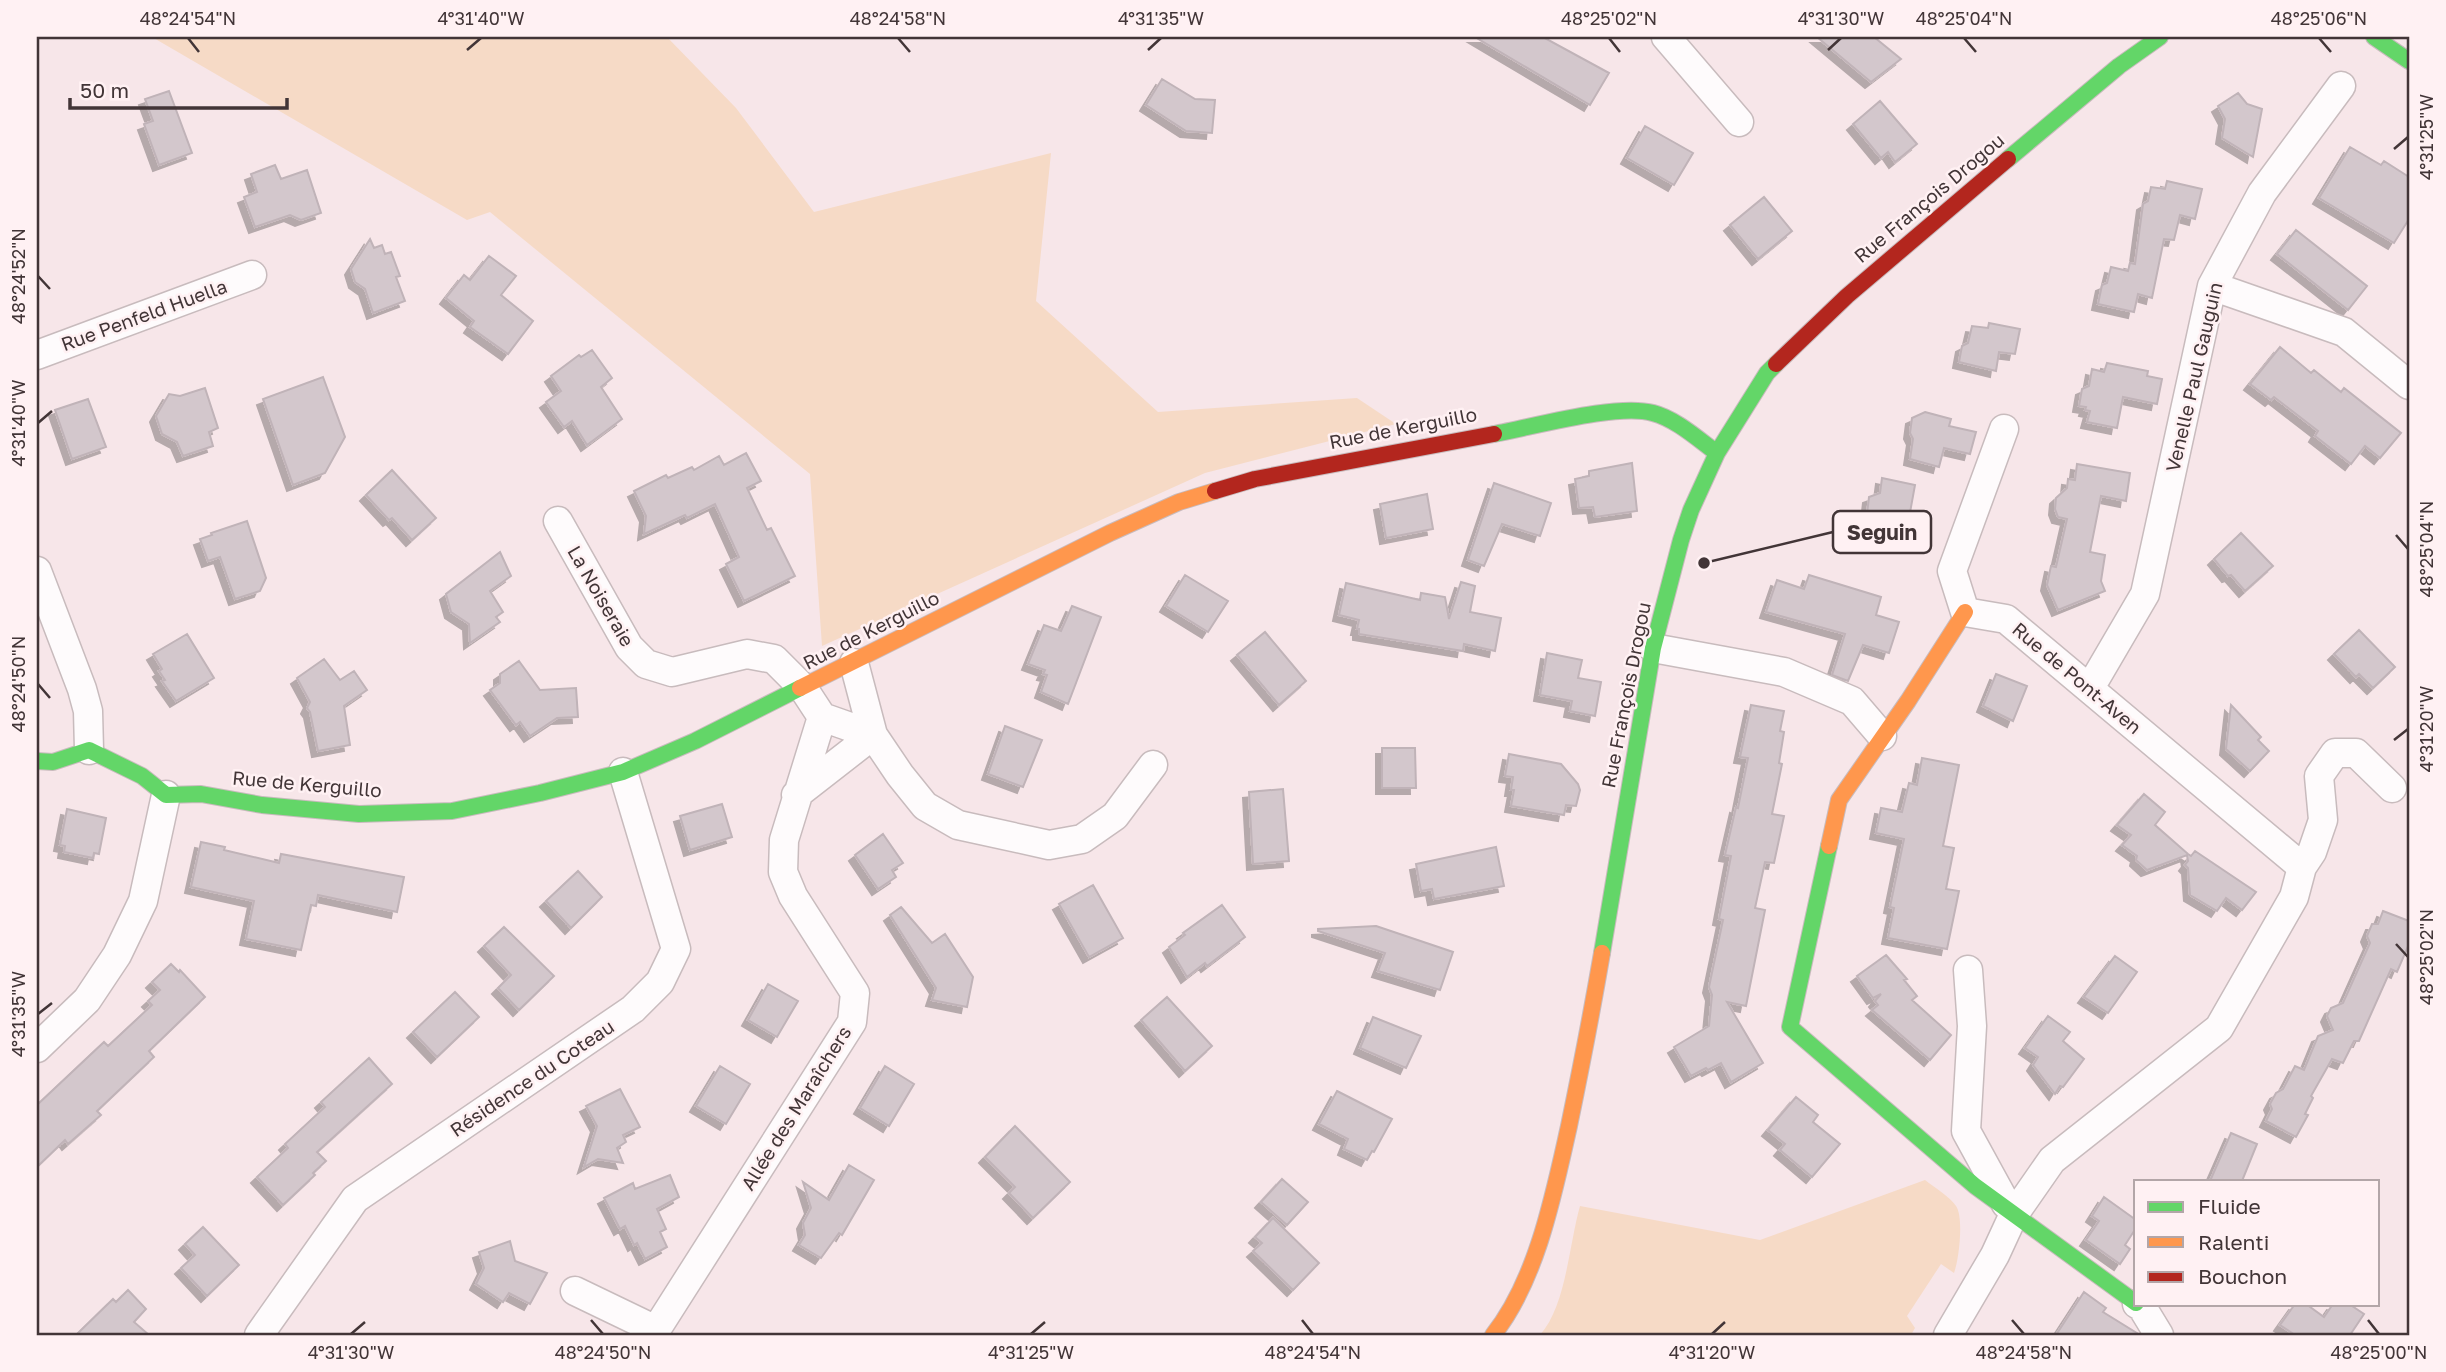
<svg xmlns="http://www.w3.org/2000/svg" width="2446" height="1372" viewBox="0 0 2446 1372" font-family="'Golos Text',sans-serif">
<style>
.green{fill:#f6dac6}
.building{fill:#d3c7cc;stroke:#c0b3b8;stroke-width:2;filter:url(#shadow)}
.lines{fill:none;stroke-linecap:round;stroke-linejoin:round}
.street-casing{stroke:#c8bbbd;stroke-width:31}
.fast-casing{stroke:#c8bbbd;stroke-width:18}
.slow-casing{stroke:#c8bbbd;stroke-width:18}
.jam-casing{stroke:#c8bbbd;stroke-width:18}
.street{stroke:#fefbfc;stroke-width:28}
.fast{stroke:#63d668;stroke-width:16}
.slow{stroke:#ff974d;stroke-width:16}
.jam{stroke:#b3261e;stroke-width:16}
.ticks{fill:none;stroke:#423537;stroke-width:2.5}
.labels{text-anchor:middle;stroke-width:5;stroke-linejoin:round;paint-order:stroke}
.street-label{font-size:19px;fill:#423537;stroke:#fff1f3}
.leader{fill:none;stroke:#423537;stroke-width:2.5}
.callout-dot{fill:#423537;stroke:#fff1f3;stroke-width:2.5}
.callout{fill:#fff1f3;stroke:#423537;stroke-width:2.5}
.callout-label{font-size:21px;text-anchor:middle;font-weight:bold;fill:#423537}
.neatline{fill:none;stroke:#423537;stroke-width:2.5}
.ticks-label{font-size:18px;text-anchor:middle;fill:#423537}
</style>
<defs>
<filter id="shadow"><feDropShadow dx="-6" dy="6" stdDeviation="0" flood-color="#0004"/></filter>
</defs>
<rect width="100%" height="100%" fill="#f7e6e9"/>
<path class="green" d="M152,37H667L736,108L814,212L1051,153L1036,301L1158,412L1357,398L1396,424L1205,473L822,646L810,474L490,212L467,220Z
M1925,1180C1935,1188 1949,1196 1956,1206C1964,1217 1959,1260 1954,1273L1941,1264L1907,1316L1915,1328L1911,1335H1540C1566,1306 1569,1245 1580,1206L1760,1240Z"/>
<path class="building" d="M1475,37H1543L1609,73L1590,105Z
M1817,37H1874L1901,59L1871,82Z
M1162,79L1195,99L1215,100L1212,133L1186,131L1146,105Z
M169,91L192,153L159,165L144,124L153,121L145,99Z
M2238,93L2247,104L2262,109L2253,157L2222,138L2225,119L2218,106Z
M1880,101L1917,144L1895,162L1888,152L1881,158L1853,124Z
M1645,126L1693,153L1674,185L1627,158Z
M2350,147L2381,165L2384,161L2409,177V219L2394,243L2319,198Z
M275,165L281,179L307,170L321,213L301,220L290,215L255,227L244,197L257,192L251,174Z
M2167,181L2202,189L2195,219L2180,215L2174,240L2164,239L2152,298L2138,294L2134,312L2098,304L2102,285L2107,283L2111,267L2128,271L2130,263L2135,264L2143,204L2148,201L2151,187L2165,189Z
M1764,197L1792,231L1758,259L1730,225Z
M2296,230L2367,286L2348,310L2277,254Z
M370,239L374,248L382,245L385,254L391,252L400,276L396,277L405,301L373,313L365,289L355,282L351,269Z
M489,256L516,276L501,295L533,321L508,354L470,327L474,321L446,298L464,275L470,280Z
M1989,323L2020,329L2015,354L1999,352L1996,371L1959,362L1962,346L1968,343L1972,326L1988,328Z
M2280,347L2311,373L2314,370L2341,392L2344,388L2401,433L2380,458L2365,446L2351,464L2315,436L2318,431L2274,397L2271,400L2250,384Z
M592,350L612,378L601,387L622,419L587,445L572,421L564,427L546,402L561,391L551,376L579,355L581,357Z
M2107,363L2148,371L2147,376L2162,379L2157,404L2123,397L2117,428L2087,422L2090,411L2085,410L2086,407L2079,406L2082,389L2089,386L2092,369L2104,372Z
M323,377L345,437L325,473L293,485L263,399Z
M205,388L218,428L209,432L213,446L183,456L177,442L162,434L156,416L169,394L180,396Z
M88,399L106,447L72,459L55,410Z
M1925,412L1951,419L1949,426L1976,432L1970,454L1944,448L1939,467L1910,459L1913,439L1910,433L1912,418Z
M746,453L761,481L747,488L767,530L771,528L795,576L744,601L726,564L739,557L715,504L687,518L685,515L644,534L646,516L634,491L666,475L668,478L692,467L694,470L719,456L724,465Z
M1632,463L1637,511L1595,517L1593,507L1579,508L1575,479L1589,476V471Z
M2077,464L2130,473L2126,501L2101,496L2090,552L2105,555L2101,581L2105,591L2058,610L2047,585L2051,566L2056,567L2067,519L2058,517L2055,509L2056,498L2067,488L2068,479L2075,480Z
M392,470L436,518L412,540L392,518L389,520L366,495Z
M1882,478L1915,485L1909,518L1918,521L1914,542L1865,532L1869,497L1880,493Z
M1494,483L1551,503L1540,536L1502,524L1484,566L1468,560Z
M1427,494L1433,529L1386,538L1380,504Z
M247,521L266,578L260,591L235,599L220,557L208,561L200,539L212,535L211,533Z
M2241,533L2273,566L2245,591L2231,575L2228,576L2214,559Z
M500,552L511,576L490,591L503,612L496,617L500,622L470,643L469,624L451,612L446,594Z
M1185,575L1228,601L1208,632L1166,606Z
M1809,575L1881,597L1876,615L1899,622L1889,653L1863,645L1848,681L1832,675L1845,634L1766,612L1777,580L1804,589Z
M1461,582L1475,586L1470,612L1501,618L1495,651L1464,644L1463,651L1359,634V629H1357L1359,620L1339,615L1346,583L1420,600L1421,593L1445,597L1449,619Z
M1072,606L1101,617L1068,704L1041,692L1047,675L1043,674L1045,670L1028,664L1044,625L1061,631Z
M2359,630L2395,667L2373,688L2359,674L2356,677L2334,654Z
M1265,632L1306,681L1279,705L1237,655Z
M187,634L214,678L176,701L162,681L165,680L159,671L162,669L153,654Z
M1547,653L1582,660L1578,678L1601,682L1595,716L1570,711L1572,701L1540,695Z
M324,659L340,680L354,671L367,690L344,706L350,745L318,751L310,712L307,708L310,702L297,678Z
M519,661L540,690L576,688L578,717L557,718L530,736L520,722L516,725L490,690L500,683V674Z
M1996,674L2027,686L2013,721L1983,706Z
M1751,705L1784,711L1780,731L1784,732L1779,763L1782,764L1772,814L1784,816L1774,863L1765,862L1755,908L1765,910L1746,1006L1727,1002L1763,1063L1731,1082L1721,1063L1708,1070L1706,1068L1691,1076L1674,1047L1709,1026L1712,995L1709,987L1723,920L1719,919L1731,856L1725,855L1736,807L1738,808L1748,758L1740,757Z
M2231,705L2261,737L2258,740L2269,751L2250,771L2226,749Z
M1005,726L1042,740L1023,787L988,774Z
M1382,748H1415L1416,788H1382Z
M1509,754L1561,764L1578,784L1580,790L1576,806L1566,805L1564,815L1511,806L1514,790H1511L1513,777L1505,776Z
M1922,758L1959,765L1943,846L1954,848L1946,889L1959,891L1947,949L1888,938L1894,908L1890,907L1904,839L1876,833L1881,808L1902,812L1909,783L1917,785Z
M1283,789L1289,861L1253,864L1249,792Z
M2144,794L2165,812L2155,825L2188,854L2191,856L2195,851L2256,892L2242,910L2226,898L2217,911L2190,895L2188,868L2185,865L2188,861L2187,855L2147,870L2136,860L2137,856L2122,845L2131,835L2117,825Z
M722,804L732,837L690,850L680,816Z
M67,809L106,818L99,854L94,853L93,858L64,852L65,846L60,845Z
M883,834L903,863L892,870L896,877L878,889L855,855Z
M201,842L225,847L224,850L279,863L281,854L404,877L397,912L318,895L316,906L311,905L301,950L246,939L254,901L191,887Z
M1496,847L1504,886L1434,899L1432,889L1421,891L1416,864Z
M578,871L602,897L571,928L546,901Z
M1093,885L1123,938L1089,957L1059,904Z
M1222,905L1245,937L1207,966L1205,963L1187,977L1169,947L1185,935L1183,933Z
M901,907L932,943L945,934L973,977L967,1007L932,1000L936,988L890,915Z
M2383,911L2409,921V944L2397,972L2391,969L2359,1041H2354L2343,1063L2332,1059L2311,1096L2313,1098L2305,1114L2308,1115L2296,1137L2266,1121L2272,1109L2270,1104L2276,1093L2283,1089L2295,1066L2304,1070L2318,1036L2333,1030L2327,1016L2331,1008L2343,1003L2370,943L2367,936L2372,924H2378Z
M1376,926L1453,952L1440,990L1378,971L1385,953L1318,931V929Z
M504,927L554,976L519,1010L498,988L511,975L484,946Z
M1886,955L1907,979L1904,980L1917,996L1912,1000L1951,1035L1930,1060L1872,1010L1878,1005L1875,1001L1881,994L1873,998L1857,976Z
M2115,956L2137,972L2108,1013L2084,997Z
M171,964L179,972L180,970L205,997L149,1051L154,1057L97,1111L101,1115L68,1144L65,1140L37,1167V1105L104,1042L108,1046L152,1005L148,1001L160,990L152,982Z
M768,984L798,1001L777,1037L748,1020Z
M455,992L479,1017L437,1057L413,1032Z
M1167,997L1212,1046L1185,1071L1141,1020Z
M2048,1016L2070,1032L2063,1041L2084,1059L2063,1087L2060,1086L2055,1094L2033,1065L2038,1057L2025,1048Z
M1373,1017L1421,1036L1406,1068L1360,1048Z
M369,1058L392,1084L317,1152L326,1161L313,1173L315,1175L283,1205L257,1177L288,1148L285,1144L325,1107L321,1102Z
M720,1066L750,1084L726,1124L696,1106Z
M885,1066L914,1084L889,1126L860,1108Z
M620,1089L640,1127L623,1135L626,1142L617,1148L623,1163L598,1159L584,1167L597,1126L586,1106Z
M1337,1091L1392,1119L1374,1152L1372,1151L1367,1160L1344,1149L1348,1139L1319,1124Z
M1796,1097L1818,1115L1813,1122L1840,1144L1812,1177L1780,1150L1785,1144L1768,1130Z
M1015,1126L1070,1182L1033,1218L1009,1193L1015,1187L985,1157Z
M2231,1133L2257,1144L2242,1181H2210Z
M849,1165L874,1180L842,1235L839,1233L821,1258L799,1245L805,1235L803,1223L811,1208L803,1182L829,1200Z
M670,1175L679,1197L657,1209L666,1229L660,1232L667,1247L645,1259L637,1243L634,1245L625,1226L620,1229L604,1198L633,1183L635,1189Z
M1282,1179L1308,1202L1287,1225L1261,1202Z
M2104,1197L2136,1220V1228L2125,1245L2130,1249L2120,1264L2086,1240L2099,1221L2092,1216Z
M1273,1218L1319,1263L1293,1290L1253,1251L1262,1243L1255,1237Z
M203,1227L239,1265L207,1296L181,1268L195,1255L185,1244Z
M510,1241L515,1261L547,1273L530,1304L509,1293L503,1302L476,1284L484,1268L479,1252Z
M128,1290L146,1309L134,1322L149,1335H76L113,1299L116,1302Z
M2084,1292L2106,1308L2103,1312L2140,1335H2056Z
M2295,1304H2306L2324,1317L2333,1304H2349L2364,1314L2350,1335H2295L2280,1325Z"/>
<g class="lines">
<defs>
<path id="street" d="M1666,37L1739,122
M2212,286L2344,332L2409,385
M37,355L252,275
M2004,429L1952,571L1965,612L2006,619L2302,867
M558,521L629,647L646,664L672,672L747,654L774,659L803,688L822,717L873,735
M37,571L82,689L88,711L89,750
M1653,648L1784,672L1852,701L1882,736
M854,663L873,735L900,775L925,806L958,825L1049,845L1082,839L1115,816L1153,765
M2090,688L2145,594L2212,286L2262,193L2341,86
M796,795L873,735
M1968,970L1972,1026L1966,1131L2006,1204
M37,1048L87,1000L117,955L143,901L166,795
M575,1291L656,1330
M2137,1304L2142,1307L2159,1335
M259,1335L355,1199L633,1009L660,982L676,949L623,772
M657,1335L656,1330L852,1022L855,993L793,896L783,872L784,840L822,717
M1948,1335L1995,1255L2013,1216L2052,1160L2219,1028L2294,897L2302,867L2312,852L2323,820L2319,776L2335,753H2356L2392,788"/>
<path id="fast" d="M2374,37L2409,61
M2008,159L2119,66L2160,37
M1494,434C1533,427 1617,403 1653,413C1676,419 1698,439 1717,453
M37,761L53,762L89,750L142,776L166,795L201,794L262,805L359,814L452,811L540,793L623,772L695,741L800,688
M1829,846L1790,1027L1975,1186L2136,1303
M1602,953L1653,648L1681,540L1691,510L1717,453L1767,373L1776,364"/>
<path id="slow" d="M800,688L1110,533L1179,502L1215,491
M1829,846L1839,800L1908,701L1965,612
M1493,1335C1537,1280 1554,1193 1569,1126C1581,1068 1592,1011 1602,953"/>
<path id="jam" d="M1776,364L1847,296L2008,159
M1215,491L1255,479L1494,434"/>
</defs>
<use href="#street" class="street-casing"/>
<use href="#fast" class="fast-casing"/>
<use href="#slow" class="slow-casing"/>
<use href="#jam" class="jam-casing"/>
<use href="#street" class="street"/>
<use href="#fast" class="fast"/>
<use href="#slow" class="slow"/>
<use href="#jam" class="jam"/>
</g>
<path class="ticks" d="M188,38L199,52M898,38L910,52M1609,38L1620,52M1964,38L1976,52M2319,38L2331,52M467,50L481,38M1148,50L1161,38M1828,50L1841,38M2394,149L2408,137M38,276L50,289M38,423L52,411M2396,535L2408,549M38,684L50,698M2394,740L2408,729M2396,944L2408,957M38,1014L52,1003M591,1320L603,1334M1302,1320L1313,1334M2012,1320L2024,1334M2368,1320L2379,1334M351,1334L365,1322M1031,1334L1045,1322M1712,1334L1725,1322"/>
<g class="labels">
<g class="street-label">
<text transform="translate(1929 198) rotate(-40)" y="7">Rue François Drogou</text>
<text transform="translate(144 315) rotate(-20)" y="7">Rue Penfeld Huella</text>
<text transform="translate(2194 377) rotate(-77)" y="7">Venelle Paul Gauguin</text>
<text transform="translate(1403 428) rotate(-11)" y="7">Rue de Kerguillo</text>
<text transform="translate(601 596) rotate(60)" y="7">La Noiseraie</text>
<text transform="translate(871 630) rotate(-27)" y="7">Rue de Kerguillo</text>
<text transform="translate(2077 678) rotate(40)" y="7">Rue de Pont-Aven</text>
<text transform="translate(1626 695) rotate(-79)" y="7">Rue François Drogou</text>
<text transform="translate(307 784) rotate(5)" y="7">Rue de Kerguillo</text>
<text transform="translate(532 1078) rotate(-34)" y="7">Résidence du Coteau</text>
<text transform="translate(796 1108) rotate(-58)" y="7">Allée des Maraîchers</text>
</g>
</g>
<path class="leader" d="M1704 563L1833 532"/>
<circle class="callout-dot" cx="1704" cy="563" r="7"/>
<rect class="callout" x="1833" y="511" width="98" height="42" rx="7"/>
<g class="callout-label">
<text x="1882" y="540">Seguin</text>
</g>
<rect width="2446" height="1372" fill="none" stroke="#fff1f3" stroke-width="77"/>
<rect x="2134" y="1180" width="245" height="126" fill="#fff1f3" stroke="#b3a6a8" stroke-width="2"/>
<rect x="2148" y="1202" width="35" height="10" fill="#63d668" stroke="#b3a6a8" stroke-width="2"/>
<text x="2198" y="1214" font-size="21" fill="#423537">Fluide</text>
<rect x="2148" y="1237" width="35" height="10" fill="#ff974d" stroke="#b3a6a8" stroke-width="2"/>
<text x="2198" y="1250" font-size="21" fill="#423537">Ralenti</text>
<rect x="2148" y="1272" width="35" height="10" fill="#b3261e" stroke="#b3a6a8" stroke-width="2"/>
<text x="2198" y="1284" font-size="21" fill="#423537">Bouchon</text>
<path d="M70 98v10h217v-10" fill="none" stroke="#423537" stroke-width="3.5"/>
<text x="80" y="98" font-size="21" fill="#423537" stroke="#fff1f3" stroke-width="5" paint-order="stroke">50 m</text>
<rect x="38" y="38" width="2370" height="1296" class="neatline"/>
<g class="ticks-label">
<text x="188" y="25">48°24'54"N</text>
<text x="481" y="25">4°31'40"W</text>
<text x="898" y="25">48°24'58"N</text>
<text x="1161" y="25">4°31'35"W</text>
<text x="1609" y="25">48°25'02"N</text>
<text x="1841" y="25">4°31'30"W</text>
<text x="1964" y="25">48°25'04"N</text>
<text x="2319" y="25">48°25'06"N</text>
<text transform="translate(2427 137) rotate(-90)" y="6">4°31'25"W</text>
<text transform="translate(19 276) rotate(-90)" y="6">48°24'52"N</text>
<text transform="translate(19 423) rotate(-90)" y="6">4°31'40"W</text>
<text transform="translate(2427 549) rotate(-90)" y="6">48°25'04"N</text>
<text transform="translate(19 684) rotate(-90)" y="6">48°24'50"N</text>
<text transform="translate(2427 729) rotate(-90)" y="6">4°31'20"W</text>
<text transform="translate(2427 957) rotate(-90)" y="6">48°25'02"N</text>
<text transform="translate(19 1014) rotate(-90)" y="6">4°31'35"W</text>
<text x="351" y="1359">4°31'30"W</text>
<text x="603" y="1359">48°24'50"N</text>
<text x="1031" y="1359">4°31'25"W</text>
<text x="1313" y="1359">48°24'54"N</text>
<text x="1712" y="1359">4°31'20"W</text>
<text x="2024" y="1359">48°24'58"N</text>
<text x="2379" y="1359">48°25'00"N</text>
</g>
</svg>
